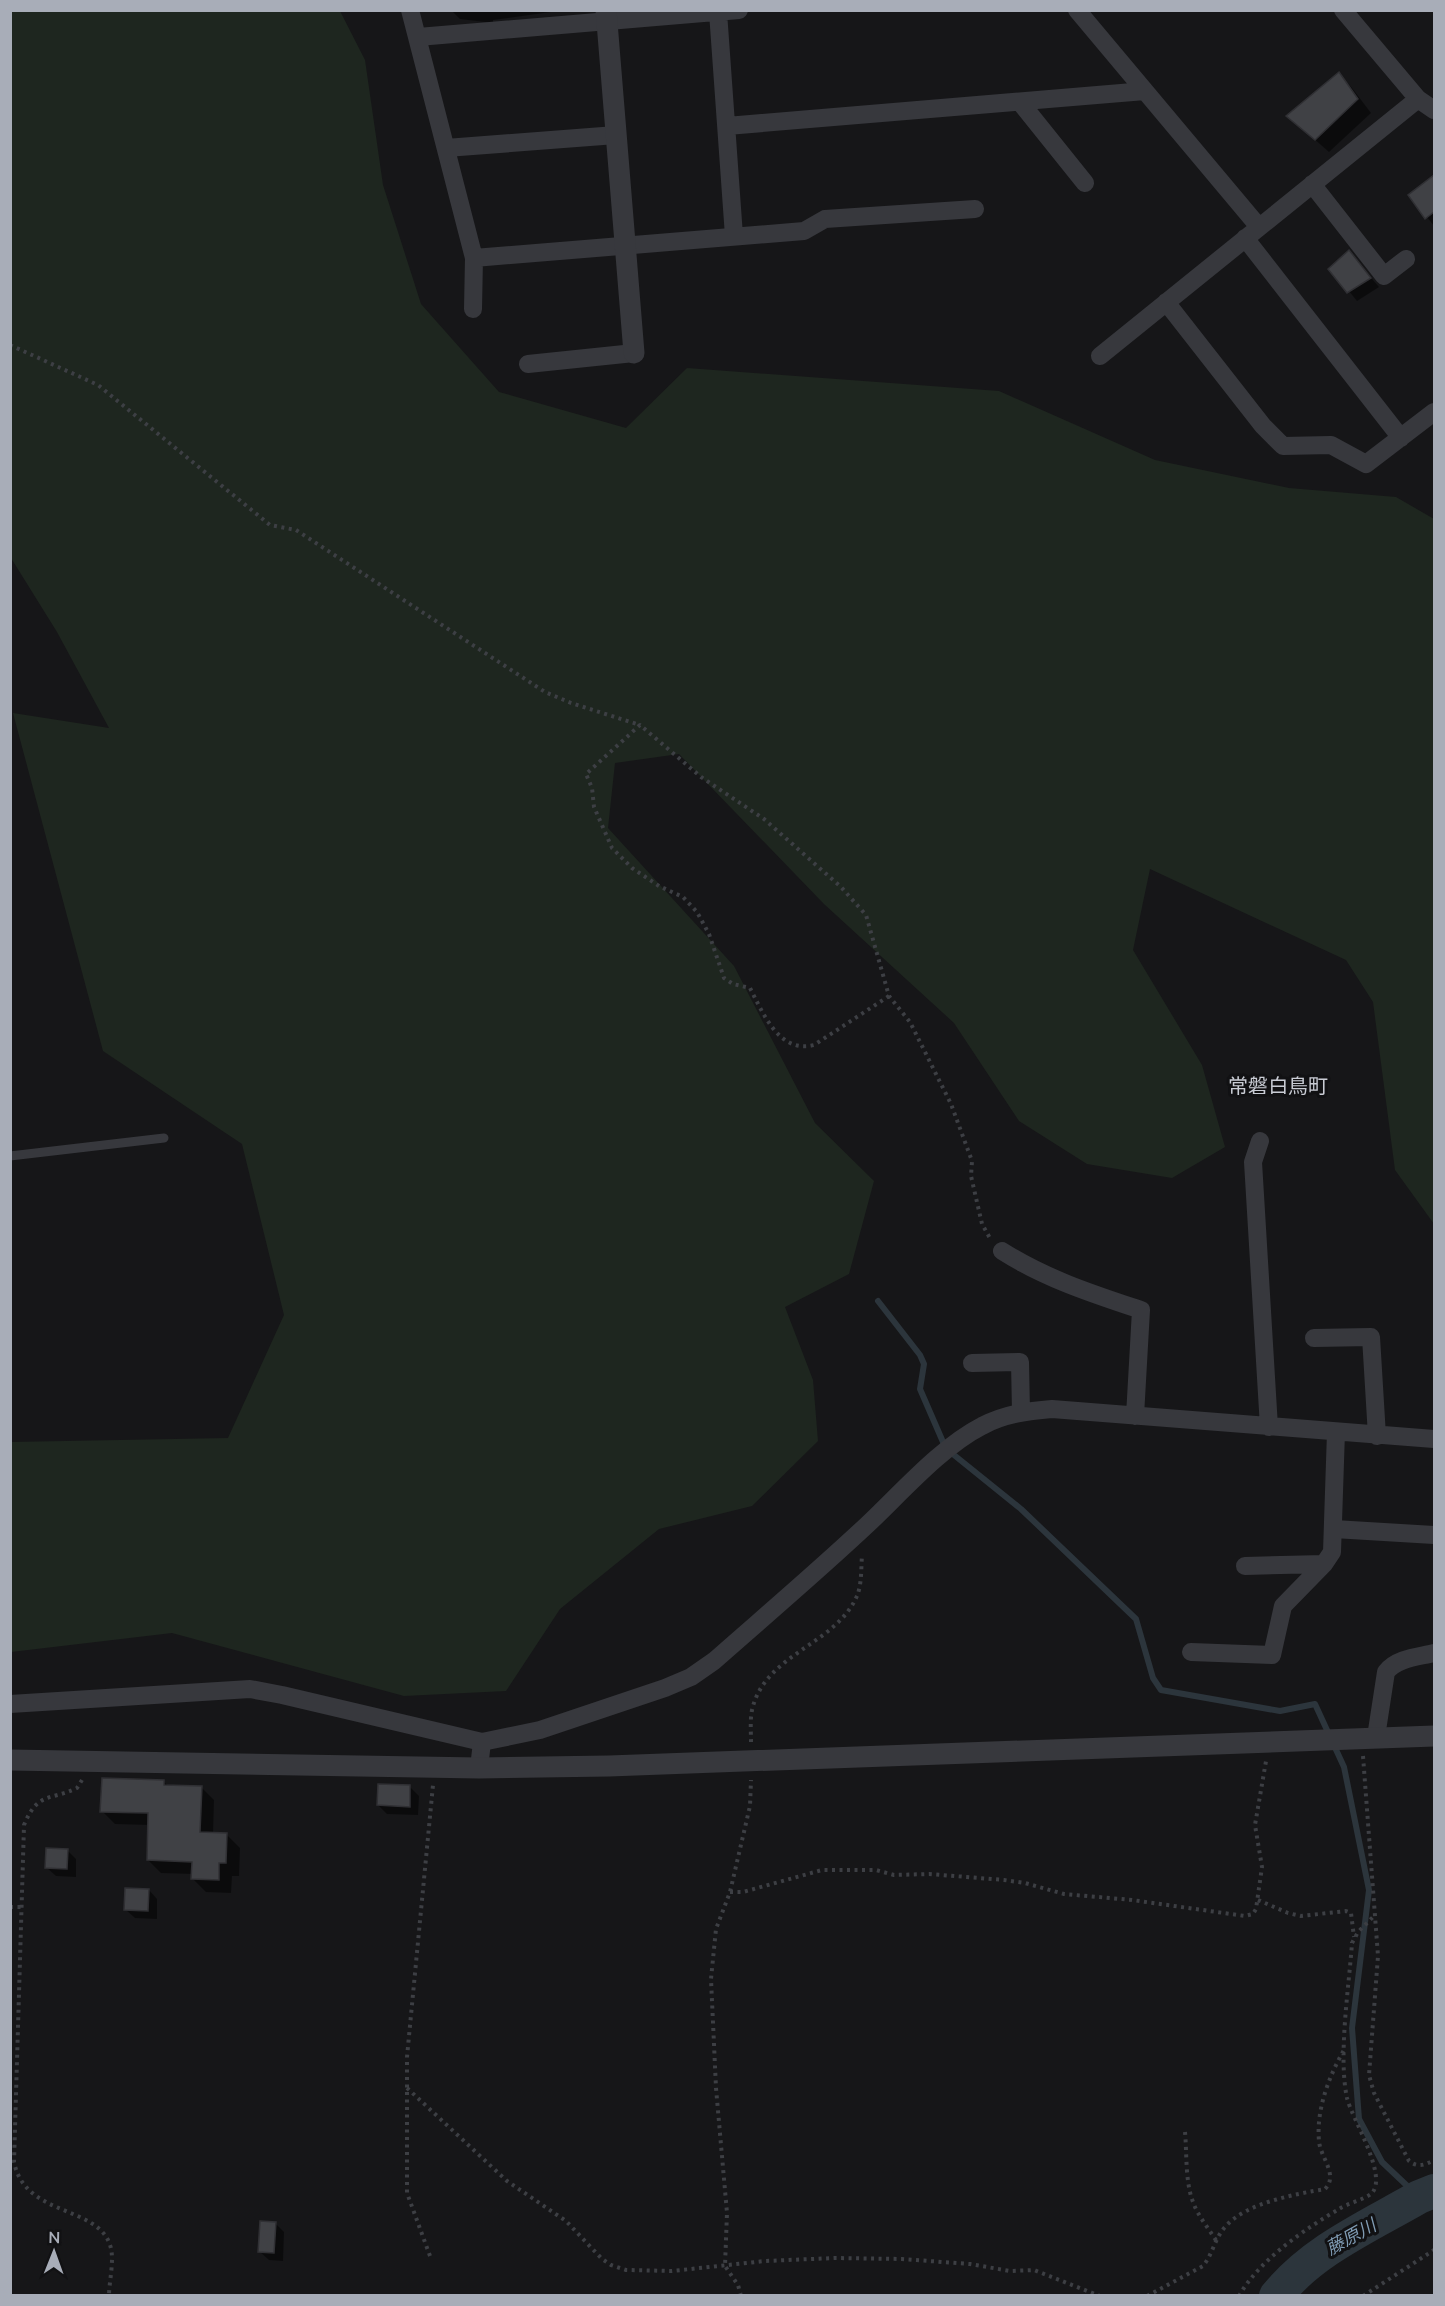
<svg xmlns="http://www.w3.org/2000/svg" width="1445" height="2306" viewBox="0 0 1445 2306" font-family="'Nunito Sans','Noto Sans JP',sans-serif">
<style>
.green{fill:#1e261f}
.shadow{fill:#0007}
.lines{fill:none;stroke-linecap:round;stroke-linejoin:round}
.stream{stroke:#2c353c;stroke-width:6}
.river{stroke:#2c353c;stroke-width:34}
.building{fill:#404145;stroke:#303034;stroke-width:1.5}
.path{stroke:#3d3f44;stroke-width:4;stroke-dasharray:3 4.5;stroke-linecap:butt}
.service{stroke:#37383d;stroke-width:9}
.minor{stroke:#37383d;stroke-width:18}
.tertiary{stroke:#37383d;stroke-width:21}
.labels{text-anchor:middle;stroke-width:6;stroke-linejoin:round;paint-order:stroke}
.water-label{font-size:18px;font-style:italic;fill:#7f9bb3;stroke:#111113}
.quarter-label{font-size:20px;fill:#c9ccd4;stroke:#111113}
</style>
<rect width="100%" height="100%" fill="#161618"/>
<path class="green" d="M11,10L340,11L365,60L383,185L421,304L499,392L626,428L687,368L999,391L1155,460L1289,488L1396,497L1434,519V1224L1395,1170L1373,1002L1346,960L1150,869L1133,950L1202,1065L1225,1147L1172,1178L1087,1164L1019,1121L954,1023L824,904L679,754L615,763L608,828L734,966L815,1123L874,1181L849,1274L785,1307L813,1380L818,1441L752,1506L659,1529L560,1609L506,1691L404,1696L172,1633L11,1652V1442L228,1438L284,1315L242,1144L103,1051L13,713L109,728L57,632L11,558Z"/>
<path class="shadow" d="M451,10H565L493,20V23L460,19Z
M1339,74L1352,88L1371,113L1329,152L1288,116Z
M1434,177V226L1410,195Z
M1349,252L1379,287L1357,301L1331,269Z
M163,1781L168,1786L201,1787L214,1800L213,1834L227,1835L240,1848L239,1876H232L231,1893L206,1892L193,1879V1874L161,1873L148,1860L149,1825L115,1824L102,1811Z
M410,1787L419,1796L418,1815L387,1814L378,1805Z
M67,1850L76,1859V1877L56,1876L47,1868Z
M149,1890L157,1899V1919L135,1918L126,1910Z
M275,2223L284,2232L283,2261L269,2260L260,2252Z"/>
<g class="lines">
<path class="stream" d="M878,1301L920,1355L924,1364L920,1389L943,1442L954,1455L1021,1509L1136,1619L1153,1678L1161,1690L1280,1711L1315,1704L1344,1767L1369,1890L1352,2028L1359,2119L1382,2162L1419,2197"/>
<path class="river" d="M1276,2296C1313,2250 1369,2226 1419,2197L1434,2191"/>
</g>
<path class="building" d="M1339,72L1358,99L1315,140L1286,116Z
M1434,175V212L1425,219L1408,195Z
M1349,250L1371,278L1347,293L1328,269Z
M102,1778L164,1780V1785L202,1786L200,1832L227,1833L226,1863H219V1880L191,1879L192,1862L147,1860L148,1813L100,1812Z
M378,1784L410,1785V1807L377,1805Z
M46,1848L68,1849L67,1869L45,1868Z
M125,1888L149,1889L148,1911L124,1910Z
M260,2221L276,2222L274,2253L258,2252Z"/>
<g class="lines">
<path class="path" d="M10,345L98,385L270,525L296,530L545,692L571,703L640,725
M889,996L814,1045C779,1054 763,1013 750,988L733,984L724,978L709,934L697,912L683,897L659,886L632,868L612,848L594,807L592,788L586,774L640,725L701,777L764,819L841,887L866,915L889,996L910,1022L951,1104L972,1161L971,1176L982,1224L991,1240
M751,1742C751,1732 750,1720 752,1710C765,1653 835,1646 857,1596C862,1584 861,1567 862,1555
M1363,1756L1378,1956L1369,2075L1374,2093L1409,2161C1418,2168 1425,2165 1434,2160
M82,1780L77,1788C50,1801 38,1791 24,1825L14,2162C25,2217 97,2205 110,2245C115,2259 109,2281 109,2296
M730,1892H743L822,1870H876L894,1875L929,1874L1004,1880L1025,1883L1064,1894L1132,1900L1245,1916L1253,1914L1256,1909L1262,1867L1255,1825L1266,1761
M1258,1900L1288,1913L1301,1916L1346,1911L1351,1913L1354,1937
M10,1907H22
M407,2088L507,2181L566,2221L602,2259L611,2265L626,2270L672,2271L765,2261L835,2258L902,2259L970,2264L1010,2271L1034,2270L1100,2296
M1185,2132C1187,2154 1185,2181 1193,2202C1198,2216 1209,2229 1217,2242
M430,2256L407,2193V2057L433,1785
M741,2296L738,2285L725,2266L727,2213L716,2088L711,1979L716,1929L730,1892L750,1806L751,1780
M1147,2296L1203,2266C1213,2254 1215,2237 1226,2226C1246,2203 1296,2194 1325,2189C1339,2175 1320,2157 1319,2141C1316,2110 1329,2076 1344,2050
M1239,2296C1259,2260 1305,2229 1339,2209C1348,2203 1364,2200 1372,2193C1388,2175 1352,2119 1347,2098C1338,2056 1349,1987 1352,1943L1358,1932L1375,1915
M1363,2296L1434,2250"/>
<path class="service" d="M10,1156L164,1138"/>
<path class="minor" d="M410,10L474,258L804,231L825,219L975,209
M1077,10L1259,227
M1343,10L1418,99L1434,110
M718,12L734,236
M418,37L739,10
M1020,102L1085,183
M727,126L1145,91
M446,148L616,135
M1312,184L1384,276L1406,259
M1245,238L1401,438
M1166,302L1263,426L1283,446L1331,445L1366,464L1434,412
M473,309L474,258
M1100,356L1418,99
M528,364L634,353
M1260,1141L1253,1162L1269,1427
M1002,1251C1046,1279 1093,1294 1141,1310L1135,1416
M1314,1338L1371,1337L1377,1436
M972,1363L1020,1362L1021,1412
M1334,1529L1434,1535
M1245,1566L1324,1564
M1191,1652L1272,1655L1283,1606L1324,1564L1332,1552L1336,1432
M10,1704L250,1689L282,1695L482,1742
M1376,1737L1386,1672C1397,1658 1418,1657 1434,1653
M479,1768L482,1742L540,1730L665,1688L691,1677L714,1661C765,1616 818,1571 868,1524C901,1493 941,1447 982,1426C1004,1414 1028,1411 1052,1409L1434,1439"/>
<path class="tertiary" d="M606,10L634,353
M10,1760L479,1768L609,1766L1434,1736"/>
</g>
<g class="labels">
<g class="water-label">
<text transform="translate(1351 2237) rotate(-29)" y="6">藤原川</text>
</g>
<g class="quarter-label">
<text x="1278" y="1093">常磐白鳥町</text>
</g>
</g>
<rect width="1445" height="2306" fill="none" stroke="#a8adb8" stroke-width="24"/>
<g transform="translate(54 2252) rotate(1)" stroke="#111113" stroke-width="4.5" paint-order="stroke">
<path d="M0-4.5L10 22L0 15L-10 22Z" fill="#a8adb8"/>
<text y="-9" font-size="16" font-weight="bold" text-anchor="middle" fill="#a8adb8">N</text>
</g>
</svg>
